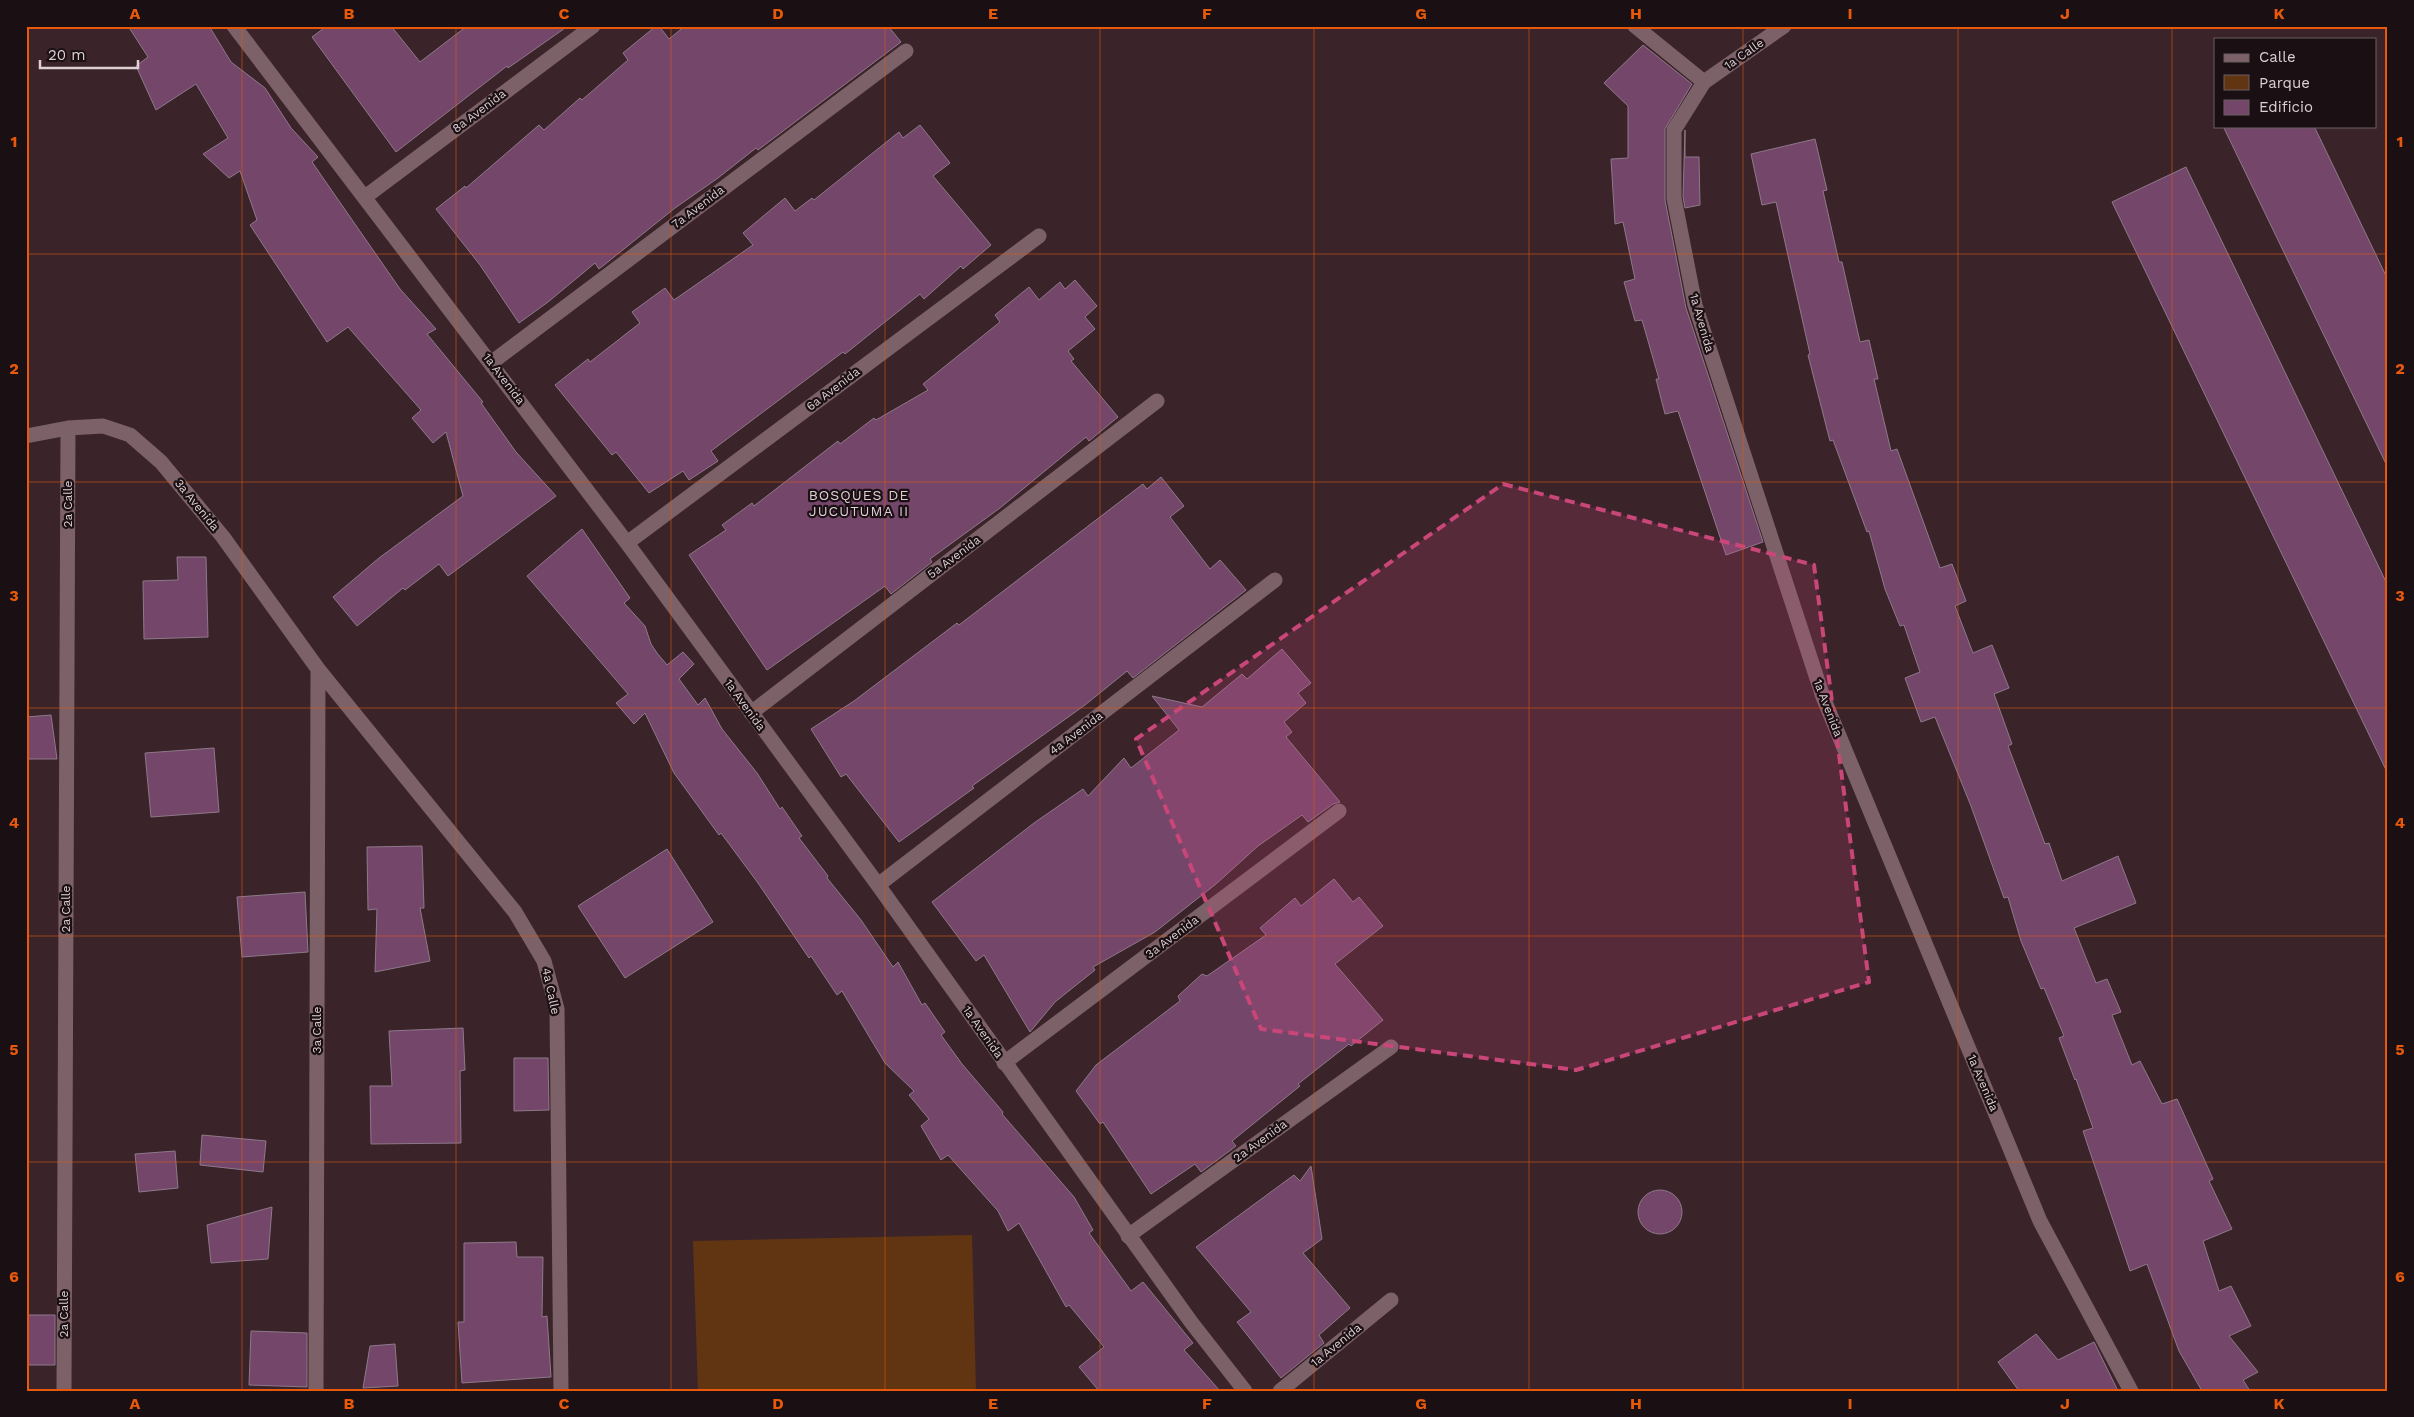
<svg xmlns="http://www.w3.org/2000/svg" width="2414" height="1417" viewBox="0 0 2414 1417" font-family="'Work Sans',sans-serif">
<style>
.green{fill:#623512}
.building{fill:#74466a;stroke:#8e7989}
.lines{fill:none;stroke-linecap:round;stroke-linejoin:round}
.minor{stroke:#7c6268;stroke-width:15}
.marked{fill:#c94679;fill-opacity:0.2;stroke:#c94679;stroke-width:4;stroke-dasharray:10 6;stroke-linejoin:round}
.grid{fill:none;stroke:#e8590c;stroke-width:1;stroke-opacity:0.55}
.labels{text-anchor:middle;stroke-width:4.5;stroke-linejoin:round;paint-order:stroke}
.street-label{font-size:12px;fill:#decfd3;stroke:#1a1013}
.neighbourhood-label{font-size:14px;letter-spacing:1px;fill:#decfd3;stroke:#1a1013}
.neatline{fill:none;stroke:#e8590c;stroke-width:2}
.grid-label{font-size:16px;text-anchor:middle;font-weight:bold;fill:#e8590c}
</style>
<rect width="100%" height="100%" fill="#3a242a"/>
<path class="green" d="M972,1235L976,1391H698L693,1241Z"/>
<path class="building" d="M128,26H209L231,62L265,88L291,128L318,157L312,162L400,289L436,329L427,334L483,402L481,403L516,452L556,496L448,576L439,564L405,590L403,588L357,626L333,597L379,558L463,496L446,432L433,443L412,418L421,410L348,327L327,342L250,225L257,220L240,171L229,178L203,154L228,138L196,84L156,110L136,66L148,57Z
M327,26H391L420,62L467,26H568L508,68L507,66L396,152L312,37Z
M656,26H659L669,39L685,26H888L901,42L758,150L756,148L718,178L675,208L599,269L595,263L548,302L519,323L480,265L436,209L465,186L466,188L539,125L544,130L580,98L582,100L628,60L623,53Z
M1643,45L1692,84L1665,129V200L1686,308L1763,542L1726,555L1678,411L1665,414L1656,379H1659L1642,320L1635,321L1624,282L1635,279L1623,222L1615,224L1611,159L1628,158V106L1604,83Z
M920,125L950,163L933,176L991,245L963,269L961,266L924,299L920,294L845,354L843,352L711,451L718,461L689,480L683,471L649,493L616,452L612,455L555,385L588,359L590,362L640,323L632,312L665,288L674,300L753,245L743,233L785,198L795,211L812,198L814,200L899,132L903,138Z
M2223,126H2314L2388,280V468Z
M1685,130V157H1699L1700,205L1685,208L1683,197Z
M1815,139L1827,190L1823,191L1839,262H1842L1860,342L1869,340L1878,379H1874L1891,451L1897,449L1940,568L1952,564L1966,601L1955,606L1973,653L1992,645L2009,688L1994,694L2012,744L2008,746L2045,844L2049,843L2062,881L2118,856L2136,903L2074,928L2096,983L2107,979L2121,1012L2112,1015L2132,1065L2140,1061L2162,1104L2177,1099L2213,1179L2209,1181L2232,1229L2203,1241L2219,1291L2231,1286L2251,1326L2229,1336L2258,1372L2243,1380L2250,1391H2202L2179,1351L2147,1264L2130,1271L2083,1131L2093,1128L2076,1079L2075,1080L2059,1038L2064,1036L2044,988L2041,989L2021,941L2008,897L2004,898L1971,806L1935,717L1921,722L1905,678L1920,672L1904,625L1900,626L1885,589L1869,531L1867,532L1833,440L1830,441L1808,355L1810,354L1776,202L1762,205L1751,154Z
M2186,167L2388,586V774L2112,202Z
M1075,280L1097,306L1085,317L1095,329L1068,351L1074,359L1071,361L1118,417L1089,441L1086,437L1000,508L930,559L932,562L891,594L885,586L767,670L689,555L726,530L722,525L752,503L754,506L838,441L840,444L874,418L876,420L928,390L923,384L1000,322L995,315L1029,287L1039,300L1060,282L1065,289Z
M1161,477L1184,506L1170,517L1210,569L1220,560L1246,590L1133,678L1127,671L1085,705L972,786L974,788L899,842L846,774L841,777L811,729L854,701L957,623L959,625L1143,484L1147,489Z
M582,529L630,598L624,603L645,626L651,644L657,653L667,665L683,652L694,664L679,679L698,705L705,698L722,729L757,773L780,809L782,807L802,836L799,838L828,876L827,878L861,920L893,967L898,962L922,1005L925,1003L945,1032L941,1035L962,1064L1003,1112L1002,1114L1074,1197L1093,1230L1089,1233L1131,1291L1143,1282L1193,1343L1184,1350L1220,1391H1099L1079,1367L1104,1347L1069,1305L1066,1307L1019,1223L1008,1231L998,1211L948,1155L941,1160L921,1126L929,1119L909,1095L914,1091L885,1063L842,991L837,995L811,956L809,958L758,883L721,833L719,835L674,773L645,713L634,724L616,703L628,694L527,576Z
M177,557H206L208,637L144,639L143,581L178,580Z
M1282,649L1311,683L1298,693L1306,703L1284,722L1292,732L1286,737L1340,802L1333,804L1308,822L1302,815L1258,846L1216,884L1155,932L1093,967L1095,970L1055,1002L1030,1032L984,955L976,961L932,902L1034,823L1083,789L1088,796L1124,758L1131,768L1179,730L1152,696L1202,707L1242,674L1247,679Z
M51,715L57,759H26V717Z
M214,748L219,812L151,817L145,753Z
M422,846L424,908H420L430,961L375,972L377,909L368,910L367,847Z
M667,849L713,922L625,978L578,906Z
M1334,879L1353,902L1359,897L1383,926L1335,964L1383,1020L1351,1046L1349,1044L1298,1084L1300,1086L1232,1141L1236,1146L1220,1158L1201,1172L1195,1164L1151,1194L1103,1122L1100,1124L1076,1091L1096,1065L1180,1001L1178,996L1202,974L1207,976L1266,935L1260,928L1295,898L1301,906Z
M305,892L308,952L242,957L237,897Z
M463,1028L465,1070L460,1071L461,1143L371,1144L370,1086H392L389,1031Z
M514,1058H548L549,1110L514,1111Z
M202,1135L266,1141L263,1172L200,1165Z
M175,1151L178,1188L139,1192L135,1154Z
M1311,1166L1322,1239L1303,1253L1350,1308L1319,1335L1324,1343L1281,1378L1237,1322L1251,1312L1196,1247L1294,1175L1300,1181Z
M1638 1212a22 22 0 1 1 44 0a22 22 0 1 1-44 0Z
M272,1207L268,1259L211,1263L207,1225Z
M516,1242L517,1257H543L542,1317L547,1316L551,1377L462,1383L458,1322H464V1243Z
M26,1315H55V1365H26Z
M251,1331L307,1333V1387L249,1385Z
M2036,1334L2058,1360L2094,1342L2118,1391H2019L1998,1362Z
M395,1344L398,1386L363,1388L370,1346Z"/>
<g class="lines">
<path class="minor" d="M234,26L627,543L878,885L1191,1322L1245,1391
M1635,26L1704,82L1674,130V198L1695,305L1823,697L2040,1221L2131,1391
M1704,82L1784,26
M365,197L593,26
M491,363L906,51
M26,436L68,428L103,426L130,435L161,462L223,537L318,669L515,912L544,961L557,1009L561,1391
M627,543L1039,236
M751,713L1157,401
M878,885L1275,580
M1004,1063L1339,811
M1128,1236L1391,1047
M64,1391L68,428
M316,1391L318,669
M1280,1391L1391,1300"/>
</g>
<path class="marked" d="M1503,484L1814,565L1869,982L1576,1070L1261,1029L1136,739Z"/>
<path class="grid" d="M242,26V1391M456,26V1391M671,26V1391M885,26V1391M1100,26V1391M1314,26V1391M1529,26V1391M1743,26V1391M1958,26V1391M2172,26V1391M26,254H2388M26,482H2388M26,708H2388M26,936H2388M26,1162H2388"/>
<g class="labels">
<g class="street-label">
<text transform="translate(1744 54) rotate(-35)" y="4">1a Calle</text>
<text transform="translate(479 111) rotate(-37)" y="4">8a Avenida</text>
<text transform="translate(698 207) rotate(-37)" y="4">7a Avenida</text>
<text transform="translate(1702 323) rotate(74)" y="4">1a Avenida</text>
<text transform="translate(504 379) rotate(53)" y="4">1a Avenida</text>
<text transform="translate(833 389) rotate(-37)" y="4">6a Avenida</text>
<text transform="translate(68 504) rotate(-90)" y="4">2a Calle</text>
<text transform="translate(197 505) rotate(51)" y="4">3a Avenida</text>
<text transform="translate(954 557) rotate(-37)" y="4">5a Avenida</text>
<text transform="translate(745 705) rotate(54)" y="4">1a Avenida</text>
<text transform="translate(1828 708) rotate(69)" y="4">1a Avenida</text>
<text transform="translate(1076 733) rotate(-37)" y="4">4a Avenida</text>
<text transform="translate(66 909) rotate(-90)" y="4">2a Calle</text>
<text transform="translate(1172 937) rotate(-37)" y="4">3a Avenida</text>
<text transform="translate(551 991) rotate(78)" y="4">4a Calle</text>
<text transform="translate(317 1030) rotate(-90)" y="4">3a Calle</text>
<text transform="translate(983 1032) rotate(55)" y="4">1a Avenida</text>
<text transform="translate(1983 1083) rotate(67)" y="4">1a Avenida</text>
<text transform="translate(1260 1141) rotate(-36)" y="4">2a Avenida</text>
<text transform="translate(64 1314) rotate(-90)" y="4">2a Calle</text>
<text transform="translate(1336 1345) rotate(-39)" y="4">1a Avenida</text>
</g>
<g class="neighbourhood-label">
<text x="859" y="500">BOSQUES DE<tspan x="859" dy="16">JUCUTUMA II</tspan></text>
</g>
</g>
<rect width="2414" height="1417" fill="none" stroke="#1a1013" stroke-width="55"/>
<rect x="2214" y="38" width="162" height="90" fill="#1a1013" stroke="#685c60"/>
<rect x="2224" y="54" width="25" height="8" fill="#7c6268" stroke="#685c60"/>
<text x="2259" y="62" font-size="15" fill="#decfd3">Calle</text>
<rect x="2224" y="75" width="25" height="15" fill="#623512" stroke="#685c60"/>
<text x="2259" y="88" font-size="15" fill="#decfd3">Parque</text>
<rect x="2224" y="100" width="25" height="15" fill="#74466a" stroke="#685c60"/>
<text x="2259" y="112" font-size="15" fill="#decfd3">Edificio</text>
<path d="M40 60v8h98v-8" fill="none" stroke="#decfd3" stroke-width="2.5"/>
<text x="48" y="60" font-size="15" fill="#decfd3" stroke="#1a1013" stroke-width="4" paint-order="stroke">20 m</text>
<rect x="28" y="28" width="2358" height="1362" class="neatline"/>
<g class="grid-label">
<text x="135" y="19">A</text>
<text x="349" y="19">B</text>
<text x="564" y="19">C</text>
<text x="778" y="19">D</text>
<text x="993" y="19">E</text>
<text x="1207" y="19">F</text>
<text x="1421" y="19">G</text>
<text x="1636" y="19">H</text>
<text x="1850" y="19">I</text>
<text x="2065" y="19">J</text>
<text x="2279" y="19">K</text>
<text x="14" y="147">1</text>
<text x="2400" y="147">1</text>
<text x="14" y="374">2</text>
<text x="2400" y="374">2</text>
<text x="14" y="601">3</text>
<text x="2400" y="601">3</text>
<text x="14" y="828">4</text>
<text x="2400" y="828">4</text>
<text x="14" y="1055">5</text>
<text x="2400" y="1055">5</text>
<text x="14" y="1282">6</text>
<text x="2400" y="1282">6</text>
<text x="135" y="1409">A</text>
<text x="349" y="1409">B</text>
<text x="564" y="1409">C</text>
<text x="778" y="1409">D</text>
<text x="993" y="1409">E</text>
<text x="1207" y="1409">F</text>
<text x="1421" y="1409">G</text>
<text x="1636" y="1409">H</text>
<text x="1850" y="1409">I</text>
<text x="2065" y="1409">J</text>
<text x="2279" y="1409">K</text>
</g>
</svg>
